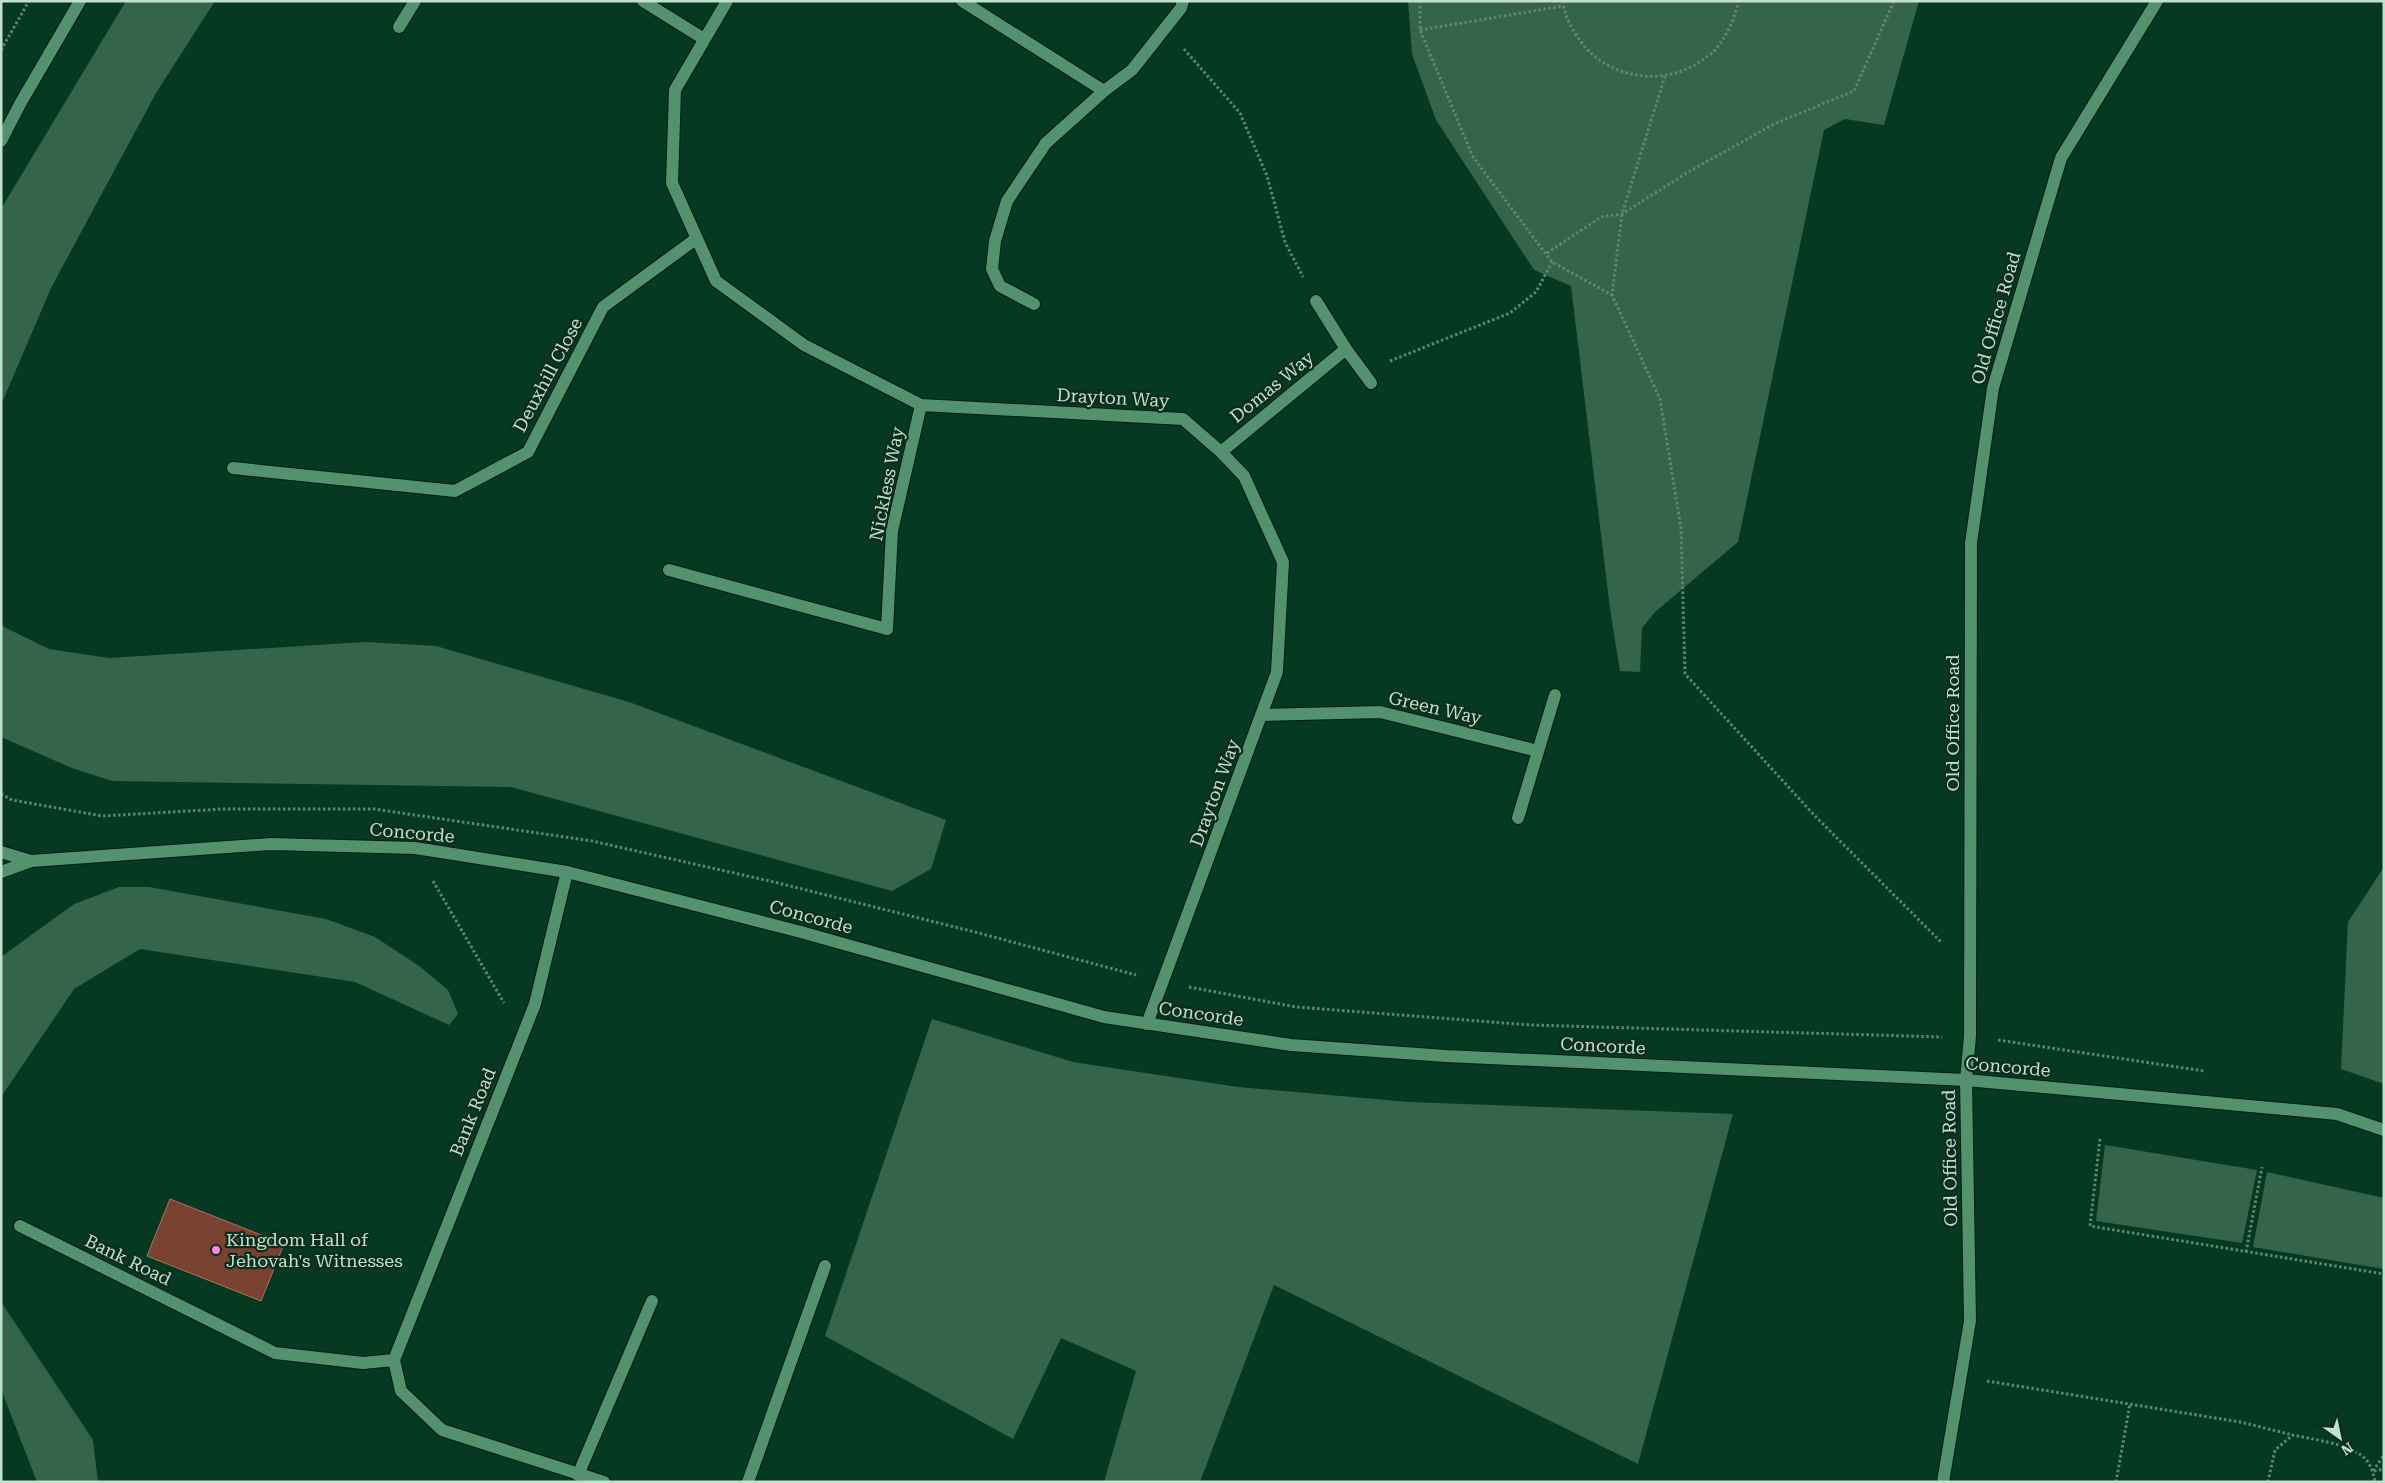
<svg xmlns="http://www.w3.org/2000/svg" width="2385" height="1483" viewBox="0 0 2385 1483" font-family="'Roboto Serif',serif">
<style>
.green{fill:#35644a}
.building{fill:#79412f;stroke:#b1735f}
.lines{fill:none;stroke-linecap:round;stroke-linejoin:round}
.service-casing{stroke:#001e0e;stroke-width:14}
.minor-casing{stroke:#001e0e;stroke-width:14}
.tertiary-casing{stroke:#001e0e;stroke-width:14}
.secondary-casing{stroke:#001e0e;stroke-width:14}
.path{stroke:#5d8772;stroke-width:3;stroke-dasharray:2.5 2.5;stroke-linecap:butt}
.service{stroke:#53916f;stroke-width:12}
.minor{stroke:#53916f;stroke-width:12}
.tertiary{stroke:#53916f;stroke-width:12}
.secondary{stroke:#53916f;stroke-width:12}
.poi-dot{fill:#ff85df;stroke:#0b2d1c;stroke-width:2}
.labels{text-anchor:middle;stroke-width:4.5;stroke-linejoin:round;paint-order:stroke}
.street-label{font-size:18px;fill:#c1e0cd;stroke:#0b2d1c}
.poi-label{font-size:18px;fill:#c1e0cd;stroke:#0b2d1c;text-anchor:start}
</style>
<rect width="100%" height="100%" fill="#053922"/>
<path class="green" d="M126,1H215L156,93L51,288L1,405V209Z
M1408,1H1919L1884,125L1845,119L1824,130L1738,542L1655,612L1642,628L1640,672L1620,671L1610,609L1571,286L1534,270L1436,120L1412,54Z
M1,623L4,627L49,649L109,658L366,642L436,646L629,702L946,820L931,869L892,891L511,787L112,781L72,768L1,737Z
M2384,867V1084L2341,1069L2348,922Z
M119,887H149L326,919L375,937L419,966L448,990L458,1014L449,1025L355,982L140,949L74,989L1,1097V957L74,904Z
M932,1019L1073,1062L1238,1087L1409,1102L1733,1114L1638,1464L1274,1285L1200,1482H1104L1136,1371L1061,1338L1013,1439L825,1336Z
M2105,1145L2257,1170L2242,1243L2096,1221Z
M2267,1172L2384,1198V1269L2253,1247Z
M1,1302L93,1440L98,1482H37L1,1389Z"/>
<path class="building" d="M170,1199L284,1244L261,1301L147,1256Z"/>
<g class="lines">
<defs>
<path id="service" d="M1034,304L1000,286L992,269L995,241L1007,201L1046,143
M669,570L887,629
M578,1475L652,1301"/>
<path id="minor" d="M643,1L704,39
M727,1L675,90L672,183L716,281L804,345L921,405L1183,419L1221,452L1244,476L1283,562L1277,672L1147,1024
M962,1L1104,91
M399,27L415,1
M1046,143L1104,91L1132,70L1181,8L1183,1
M1316,301L1346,349L1371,383
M1221,452L1346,349
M233,468L455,491L528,452L603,307L697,238
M887,629L892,531L921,405
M1262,715L1380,712L1538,751
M1518,818L1555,695
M567,872L535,1004L394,1360L401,1391L442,1430L604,1482
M20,1226L275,1353L363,1363L394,1360
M748,1482L825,1266
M1943,1482L1970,1321L1966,1080L1970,1036L1971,543L1993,388L2061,158L2157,1"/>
<path id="tertiary" d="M1,852L31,861
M1,872L31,861L271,844L415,848L567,872L801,932L1104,1017L1291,1045L1446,1056L1966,1080L2337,1114L2384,1130"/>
<path id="secondary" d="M1,141L20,104L80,1"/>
</defs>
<use href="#service" class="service-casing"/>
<use href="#minor" class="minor-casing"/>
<use href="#tertiary" class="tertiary-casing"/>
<use href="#secondary" class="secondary-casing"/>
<path class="path" d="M1420,1V30L1473,157L1552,262L1612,295
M1563,1C1564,16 1573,31 1582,43C1609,79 1664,87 1701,61C1706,57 1712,54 1716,49C1728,34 1734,19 1739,1
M1420,30L1563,6
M1184,49L1240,113L1267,176L1285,242L1303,277
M1,50L29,1
M1665,76L1622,214L1612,295L1660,399L1681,528L1685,674L1815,816L1941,942
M1547,253L1601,217L1622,214L1690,171L1774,124L1854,91L1894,1
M1390,361L1510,313L1536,292L1552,262
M1,794L12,800L102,816L223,809H374L592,841L774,882L971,931L1136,975
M433,881L504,1003
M1189,987L1296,1007L1531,1025L1942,1037
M1998,1040L2204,1071
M2100,1139L2090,1226L2384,1274
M2246,1252L2262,1167
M1987,1381L2240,1422L2293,1435
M2373,1471L2384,1455
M2374,1471L2384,1469
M2116,1482L2130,1404
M2268,1482L2275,1450L2293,1435C2312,1439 2346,1444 2361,1455C2370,1461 2373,1472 2375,1482"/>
<use href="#service" class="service"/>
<use href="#minor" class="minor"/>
<use href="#tertiary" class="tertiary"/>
<use href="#secondary" class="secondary"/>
</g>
<circle class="poi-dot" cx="216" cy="1250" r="5"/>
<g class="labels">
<g class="street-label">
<text transform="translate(1996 318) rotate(-74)" y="6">Old Office Road</text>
<text transform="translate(548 375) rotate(-62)" y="6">Deuxhill Close</text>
<text transform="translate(1272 387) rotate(-39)" y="6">Domas Way</text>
<text transform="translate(1113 398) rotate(3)" y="6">Drayton Way</text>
<text transform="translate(887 484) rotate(-79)" y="6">Nickless Way</text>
<text transform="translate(1435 708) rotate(13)" y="6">Green Way</text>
<text transform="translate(1953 723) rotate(-90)" y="6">Old Office Road</text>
<text transform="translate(1215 793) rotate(-70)" y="6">Drayton Way</text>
<text transform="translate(412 833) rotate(5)" y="6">Concorde</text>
<text transform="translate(811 917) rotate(15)" y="6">Concorde</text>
<text transform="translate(1201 1014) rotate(8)" y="6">Concorde</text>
<text transform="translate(1603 1046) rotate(3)" y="6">Concorde</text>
<text transform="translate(2008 1067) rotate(5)" y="6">Concorde</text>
<text transform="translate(473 1112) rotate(-68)" y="6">Bank Road</text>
<text transform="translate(1950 1158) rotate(-91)" y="6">Old Office Road</text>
<text transform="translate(128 1260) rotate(26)" y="6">Bank Road</text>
</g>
<g class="poi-label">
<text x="226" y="1246">Kingdom Hall of<tspan x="226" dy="21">Jehovah's Witnesses</tspan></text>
</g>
</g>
<rect width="2385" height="1483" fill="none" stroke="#c1e0cd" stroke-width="5"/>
<g transform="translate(2340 1438) rotate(147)" stroke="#0b2d1c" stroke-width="4" paint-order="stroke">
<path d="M0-4L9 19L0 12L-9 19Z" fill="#c1e0cd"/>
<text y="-8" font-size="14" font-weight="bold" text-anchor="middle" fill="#c1e0cd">N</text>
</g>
</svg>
